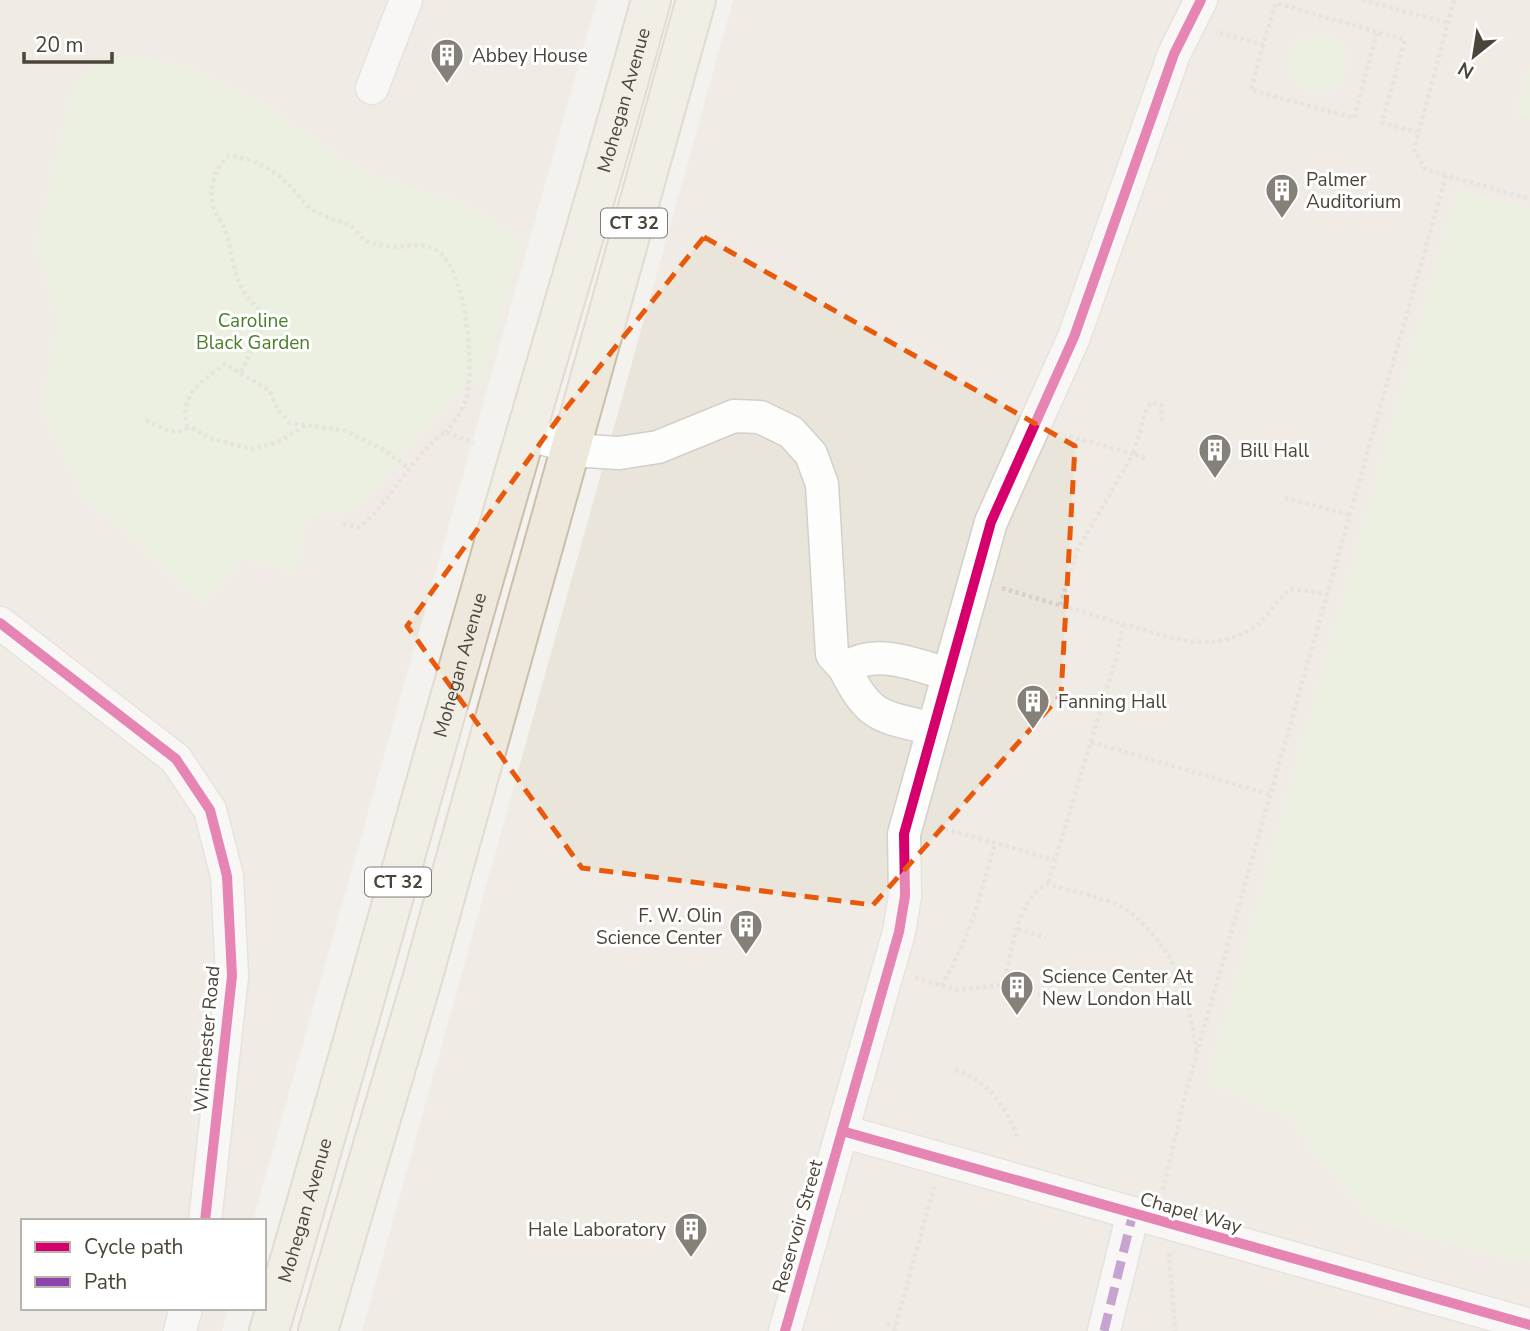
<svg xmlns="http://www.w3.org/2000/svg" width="1530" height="1331" viewBox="0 0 1530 1331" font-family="'Nunito Sans',sans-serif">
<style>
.education{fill:#eae5da}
.green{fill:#e1eecf}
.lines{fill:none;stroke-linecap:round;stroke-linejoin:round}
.minor-casing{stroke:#d2d0cb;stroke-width:35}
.highway-casing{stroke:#ccbfa9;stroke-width:42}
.path{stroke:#d3d2cc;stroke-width:4.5;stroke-dasharray:3.5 3.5;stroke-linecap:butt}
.minor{stroke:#fdfdfc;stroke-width:32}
.highway{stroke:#ede8db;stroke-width:38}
.quiet{stroke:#8e44ad;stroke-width:9;stroke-dasharray:18 9;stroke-linecap:butt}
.cycleway-casing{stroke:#fff;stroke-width:15}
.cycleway{stroke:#d6006c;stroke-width:10}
.marked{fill:none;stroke:#e8590c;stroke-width:5;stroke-dasharray:14 9;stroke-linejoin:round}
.labels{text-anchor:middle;stroke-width:6;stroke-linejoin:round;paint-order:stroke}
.shield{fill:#fff;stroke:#817c74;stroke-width:2}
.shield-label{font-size:18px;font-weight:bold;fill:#4b4439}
.poi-label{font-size:19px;fill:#4b4439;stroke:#fff;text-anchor:start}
.street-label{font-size:19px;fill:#4b4439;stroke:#fff}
.park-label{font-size:19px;fill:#4a7f2a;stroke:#fff}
</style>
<rect width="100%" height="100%" fill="#f4f2ee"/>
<path class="education" d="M0,0H597L253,1221H23V1308H229L222,1331H0Z
M733,0H1530V1331H362Z"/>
<path class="green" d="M1290 63a28 28 0 1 1 56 0a28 28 0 1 1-56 0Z
M129,56L182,65L262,104L364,174L458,202L522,239L482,377L461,389L354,510L306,517L294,571L242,558L204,604L81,493L42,404L59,320L37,246L66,118L75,86L90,69Z
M1530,66V118L1516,113Z
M1458,189L1530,209V1259L1516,1261L1372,1221L1288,1116L1208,1082Z"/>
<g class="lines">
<defs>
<path id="minor" d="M372,88L406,0
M527,434L587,451L619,453L658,447L734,416L760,417L791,432L811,454L822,484L832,654C836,660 843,665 846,671C870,720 883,716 933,729
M0,623L176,759L210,810L227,876L232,976L205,1221
M845,668C877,647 915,665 948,674
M842,1131L1530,1325
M180,1331L186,1308
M785,1331L899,932L905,896L904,834L991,522L1074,337L1174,54L1201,0
M1104,1331L1133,1213"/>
<g id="highway">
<path id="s1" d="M269,1331C345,1075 415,818 489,561C542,374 600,188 651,0"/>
<path d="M318,1331L421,983L696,0"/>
</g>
</defs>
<use href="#minor" class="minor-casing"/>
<use href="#highway" class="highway-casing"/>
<path class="path" d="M1362,0L1447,23
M1454,0L1414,150L1426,170L1530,199
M1220,33L1263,45L1276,3L1405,40L1382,123L1417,132
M1263,45L1251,90L1354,118L1377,32
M241,372L265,323L263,312C235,292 235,266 227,235C225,224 215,216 213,206C208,189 216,166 229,156C252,158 274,169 290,186C297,193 303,204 312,209C323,217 335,219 347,224C355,227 359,237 366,241C371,244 381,245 387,246C402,249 420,241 435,249C467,267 474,363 467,396C463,410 455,422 445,432
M146,420C160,427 175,438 189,427
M305,426L278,442L252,449L209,438L187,425C179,394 203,381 225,364L269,390L278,410L290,423L346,431L386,451L408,468
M1145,458L1133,454L1146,411L1151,402L1161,405L1162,424
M1285,498L1351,515
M343,524L360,527C393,499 410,458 445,432L474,443
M1002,588L1123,624L1117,655L1048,884
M1060,605L1078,549L1133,454L1065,435
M1123,624C1168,637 1216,657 1258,624C1270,614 1278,598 1291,589L1328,594
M1091,742L1272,795
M938,827L1055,860
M1018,929L1046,938
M915,978L957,990L1003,985L1070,1002
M1003,985C1012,954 1016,898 1048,884C1071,891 1098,896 1120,906C1132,912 1140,921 1149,930C1185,970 1188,1002 1197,1053
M941,986C969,941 981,894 995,843
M955,1070C987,1079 1008,1109 1018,1139
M1163,1190L1185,1095L1446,176
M1169,1253L1175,1331
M887,1324L896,1326
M894,1331L934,1187"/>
<use href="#minor" class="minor"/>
<use href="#highway" class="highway"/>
<path class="quiet" d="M1104,1331L1133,1213"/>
<defs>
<path id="cycleway" d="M0,623L176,759L210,810L227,876L232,976L205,1221
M842,1131L1530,1325
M785,1331L899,932L905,896L904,834L991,522L1074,337L1174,54L1201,0"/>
</defs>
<use href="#cycleway" class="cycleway-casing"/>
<use href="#cycleway" class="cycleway"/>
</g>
<path d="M0 0H1530V1331H0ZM704,237L1075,446L1061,695L873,905L582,868L407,626L563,412Z" fill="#f4f2ee" fill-opacity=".55" fill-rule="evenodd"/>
<path class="marked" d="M704,237L1075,446L1061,695L873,905L582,868L407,626L563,412Z"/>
<defs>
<symbol id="building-pin" viewBox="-11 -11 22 30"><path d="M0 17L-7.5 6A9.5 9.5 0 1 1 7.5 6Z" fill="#868178" stroke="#fff"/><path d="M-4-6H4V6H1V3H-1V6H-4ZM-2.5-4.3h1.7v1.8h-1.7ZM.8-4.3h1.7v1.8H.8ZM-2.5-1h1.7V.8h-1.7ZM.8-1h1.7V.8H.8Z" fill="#fff"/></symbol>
</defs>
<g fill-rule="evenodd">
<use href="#building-pin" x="428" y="36" width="38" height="52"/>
<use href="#building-pin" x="1263" y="171" width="38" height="52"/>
<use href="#building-pin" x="1196" y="431" width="38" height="52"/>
<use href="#building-pin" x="1014" y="682" width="38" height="52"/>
<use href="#building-pin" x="727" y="907" width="38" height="52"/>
<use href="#building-pin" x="998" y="968" width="38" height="52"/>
<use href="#building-pin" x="672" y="1210" width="38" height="52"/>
</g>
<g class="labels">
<g class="shield">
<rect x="601" y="208.5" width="66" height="29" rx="5"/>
<rect x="365" y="867.5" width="66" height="29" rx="5"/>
</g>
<g class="shield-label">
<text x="634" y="229">CT 32</text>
<text x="398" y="888">CT 32</text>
</g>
<g class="poi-label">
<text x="472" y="62">Abbey House</text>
<text x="1306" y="186">Palmer<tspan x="1306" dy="22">Auditorium</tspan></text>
<text x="1240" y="457">Bill Hall</text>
<text x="1058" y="708">Fanning Hall</text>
<text x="722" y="922" text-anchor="end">F. W. Olin<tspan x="722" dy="22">Science Center</tspan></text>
<text x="1042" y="983">Science Center At<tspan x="1042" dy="22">New London Hall</tspan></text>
<text x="666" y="1236" text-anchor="end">Hale Laboratory</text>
</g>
<g class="street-label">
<text dy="7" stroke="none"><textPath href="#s1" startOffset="1281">Mohegan Avenue</textPath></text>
<text dy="7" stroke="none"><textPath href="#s1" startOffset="693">Mohegan Avenue</textPath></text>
<text transform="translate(206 1039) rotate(-85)" y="7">Winchester Road</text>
<text dy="7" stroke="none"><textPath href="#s1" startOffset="126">Mohegan Avenue</textPath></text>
<text transform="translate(1191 1212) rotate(16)" y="7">Chapel Way</text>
<text transform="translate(797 1226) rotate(-74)" y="7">Reservoir Street</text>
</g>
<g class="park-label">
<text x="253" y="327">Caroline<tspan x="253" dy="22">Black Garden</tspan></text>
</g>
</g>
<rect x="21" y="1219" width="245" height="91" fill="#ffffff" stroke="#b7b4b0" stroke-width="2"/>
<rect x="35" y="1242" width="35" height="10" fill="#d6006c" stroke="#b7b4b0" stroke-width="2"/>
<text x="84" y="1254" font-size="21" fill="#4b4439">Cycle path</text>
<rect x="35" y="1277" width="35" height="10" fill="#8e44ad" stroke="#b7b4b0" stroke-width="2"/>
<text x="84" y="1289" font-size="21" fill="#4b4439">Path</text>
<g transform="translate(1474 56) rotate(210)" stroke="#ffffff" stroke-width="5" paint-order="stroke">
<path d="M0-5L12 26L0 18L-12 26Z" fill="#4b4439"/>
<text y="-10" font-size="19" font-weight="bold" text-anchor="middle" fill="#4b4439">N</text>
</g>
<path d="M24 52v10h88v-10" fill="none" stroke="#4b4439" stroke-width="3.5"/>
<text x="35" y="52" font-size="21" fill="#4b4439" stroke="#ffffff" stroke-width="5" paint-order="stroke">20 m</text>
</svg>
